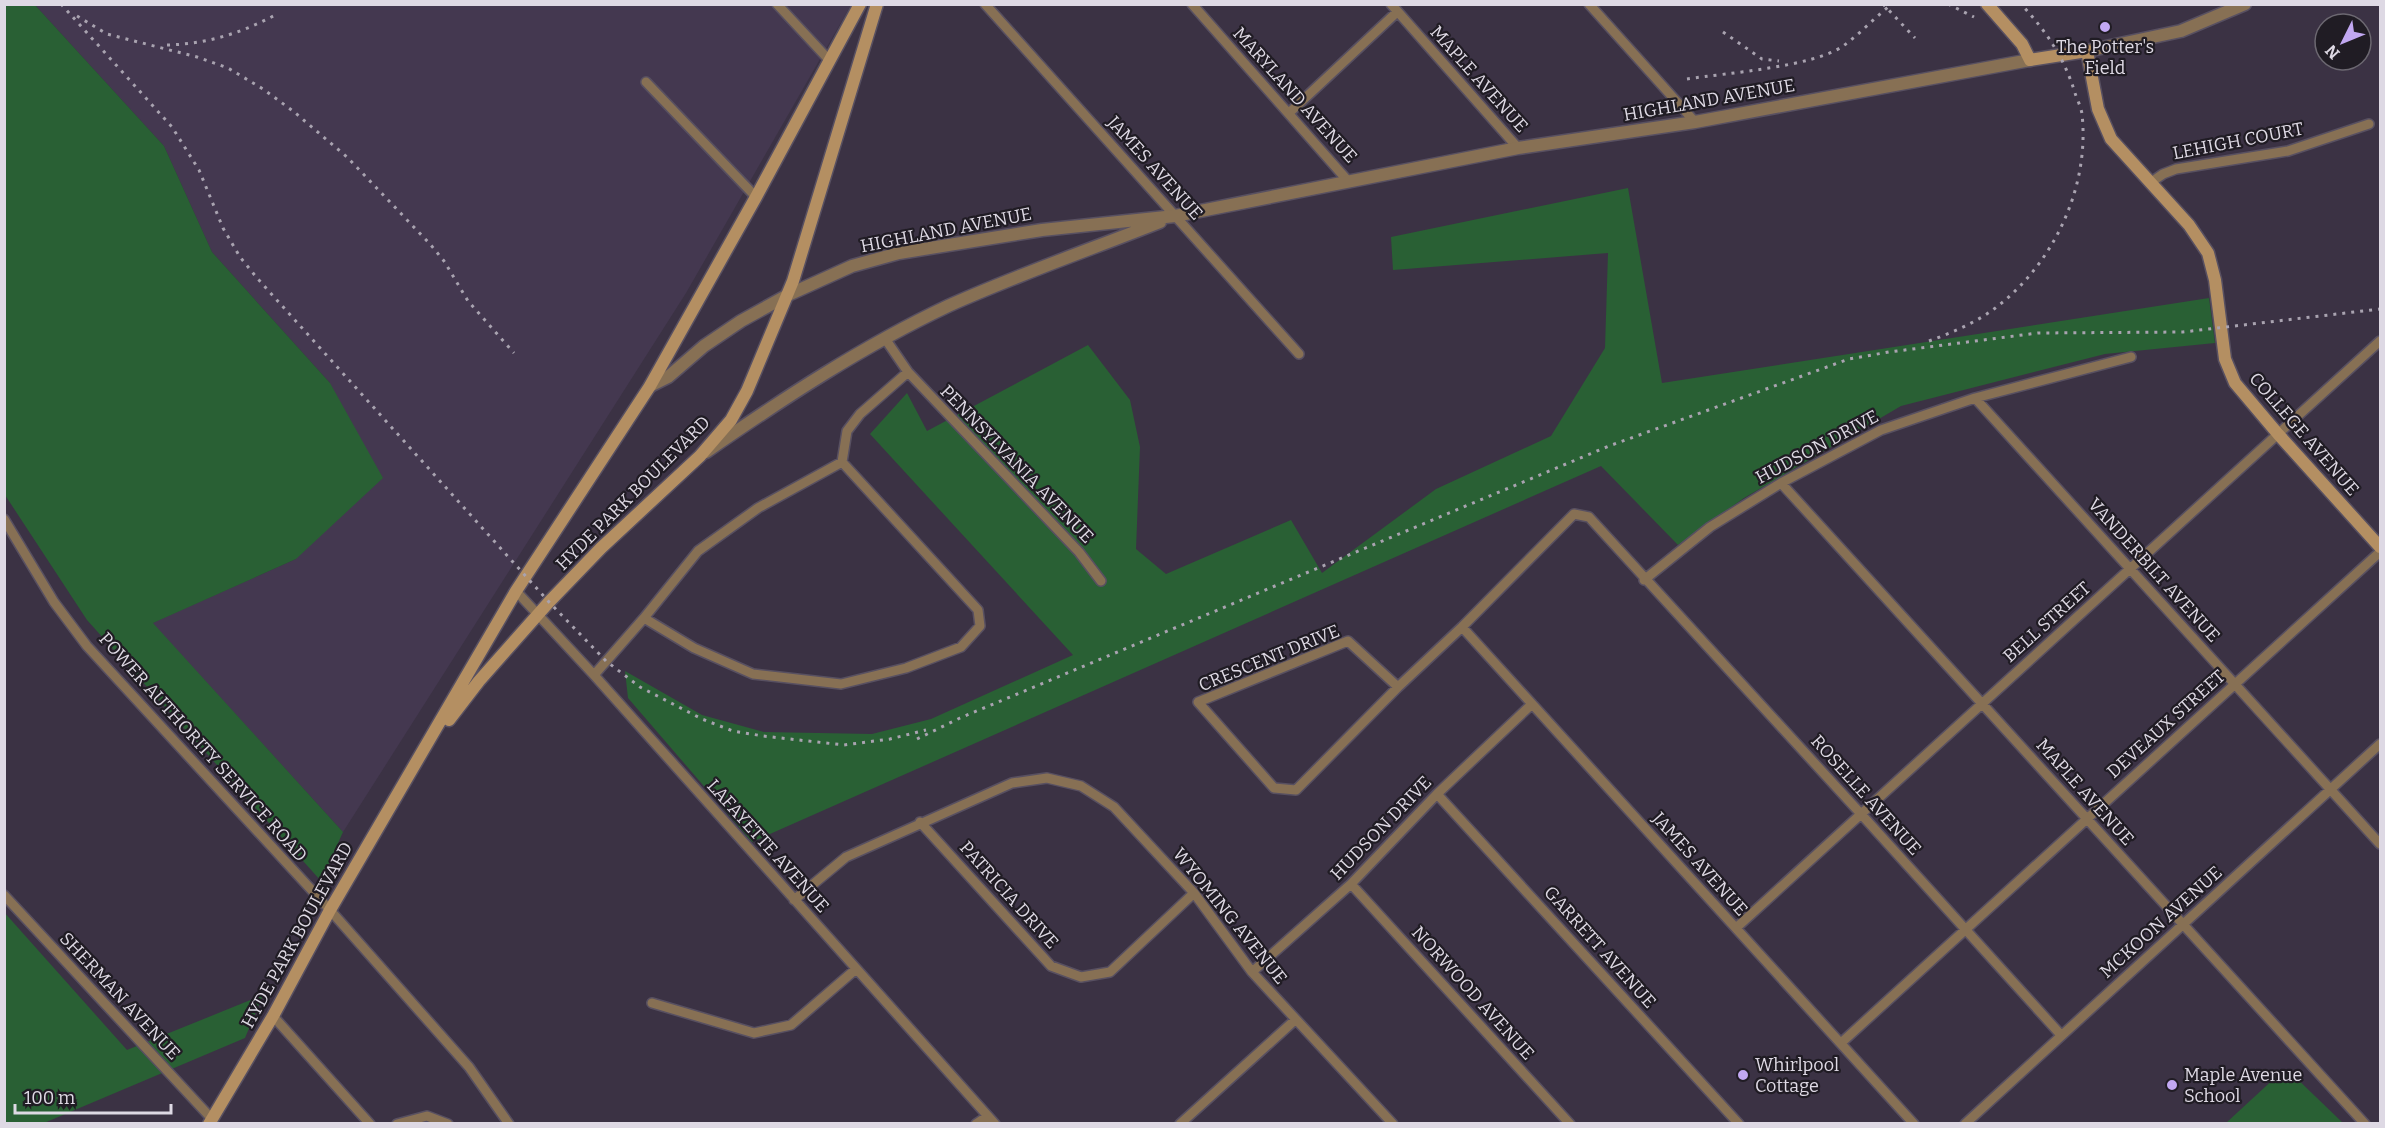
<svg xmlns="http://www.w3.org/2000/svg" width="2385" height="1128" viewBox="0 0 2385 1128" font-family="Bitter,serif">
<style>
.built{fill:#443850}
.green{fill:#296034}
.lines{fill:none;stroke-linecap:round;stroke-linejoin:round}
.minor-casing{stroke:#585061;stroke-width:12}
.tertiary-casing{stroke:#585061;stroke-width:15}
.secondary-casing{stroke:#585061;stroke-width:15}
.minor{stroke:#877054;stroke-width:9}
.tertiary{stroke:#877054;stroke-width:12}
.secondary{stroke:#b48f62;stroke-width:12}
.rail{stroke:#a9a3b0;stroke-width:3;stroke-dasharray:3 6;stroke-linecap:butt}
.poi-dot{fill:#c2a8f2;stroke:#201c24;stroke-width:2}
.labels{text-anchor:middle;stroke-width:4.5;stroke-linejoin:round;paint-order:stroke}
.poi-label{font-size:18px;fill:#ded9e4;stroke:#201c24;text-anchor:start}
.street-label{font-size:18px;fill:#ded9e4;stroke:#201c24}
</style>
<rect width="100%" height="100%" fill="#3b3244"/>
<path class="built" d="M35,5H851L686,293L343,832L152,623L296,559L330,383L212,252L164,146Z"/>
<path class="green" d="M4,5H35L164,146L212,252L330,383L383,478L296,559L153,623L343,832L321,881L87,620L5,495Z
M1628,188L1662,383L2209,298L2215,343L2105,354L1901,406L1744,498L1678,545L1601,466L752,842L628,698L625,671L702,715L764,732L872,734L931,719L1073,655L870,434L907,393L927,431L1088,345L1130,400L1140,447L1136,549L1166,574L1291,520L1322,573L1436,489L1551,436L1605,348L1608,253L1393,270L1391,237Z
M4,912L127,1050L263,995L245,1038L44,1123H5Z
M2290,1072L2343,1123H2226L2278,1075Z"/>
<g class="lines">
<defs>
<path id="minor" d="M777,4L830,61
M985,4L1299,354
M1192,4L1348,181
M1391,4L1518,148
M1589,4L1695,122
M646,82L756,197
M1289,113L1397,12
M2150,183L2163,174L2176,169L2288,151L2369,124
M908,372L1079,552L1101,581
M1975,398L2380,844
M1781,483L2365,1124
M4,519L54,602L87,646L330,910L469,1067L509,1124
M1644,580L1710,527L1781,483L1881,430L1975,398L2131,357
M516,591L594,675L995,1124
M644,618L698,551L758,508L842,462L847,431L860,414L908,372L886,340
M1462,627L1914,1124
M1348,641L1398,687L1296,790L1274,788L1198,702Z
M594,675L644,618L694,648L753,674L841,684L906,668L961,647L980,626L978,610L842,462
M1398,687L1462,627L1574,514L1589,517L1861,814L2061,1035
M1437,794L1739,1124
M920,822L1051,966L1081,977L1110,972L1194,893
M1351,884L1570,1124
M4,895L212,1119
M794,900L846,857L1012,783L1047,778L1081,786L1114,807L1194,893L1252,972L1393,1124
M1736,928L2380,341
M1252,972L1351,884L1437,794L1532,704
M652,1003L754,1033L791,1025L856,969
M273,1016L370,1124
M1841,1043L2380,552
M397,1124L427,1116L448,1124
M976,1124L988,1116
M1180,1124L1295,1020
M1965,1124L2380,744"/>
<path id="tertiary" d="M2087,51L2181,31L2245,4
M650,386L668,377L704,346L741,321L788,295L852,266L899,253L1042,230L1175,216L1518,148L1695,122L2030,60
M706,452C784,398 863,346 948,306C1017,275 1089,250 1160,222"/>
<path id="secondary" d="M1987,4L2022,44L2030,60L2087,51L2098,109L2111,139L2189,225L2208,253L2215,280L2225,359L2235,383L2278,434L2380,547
M449,720L479,681L549,602L601,548L700,456L731,420L747,391L793,281L877,4
M209,1124L273,1016L330,910L516,591L650,386L756,197L860,4"/>
</defs>
<use href="#minor" class="minor-casing"/>
<use href="#tertiary" class="tertiary-casing"/>
<use href="#secondary" class="secondary-casing"/>
<use href="#minor" class="minor"/>
<use href="#tertiary" class="tertiary"/>
<use href="#secondary" class="secondary"/>
<path class="rail" d="M61,4L172,127L199,170L223,228L240,257L257,278L549,602L606,661L640,687L702,719L733,731L763,736L844,745L890,739L926,730
M1883,4L1915,38
M1948,4L1974,17
M77,16L107,34L197,57L228,68L263,89L293,111L347,157L430,244L444,261L468,301L514,353
M1723,32L1762,59L1779,61
M167,45C207,44 242,33 277,14
M1687,79C1726,73 1813,67 1843,46C1860,34 1875,17 1892,4
M1929,341C1951,333 1975,323 1994,309C2053,265 2090,188 2082,114C2081,107 2077,99 2075,93C2064,57 2046,31 2021,4
M917,739L960,718L1609,446L1849,359L1889,352L2038,333L2183,332L2380,309"/>
</g>
<g class="poi-dot">
<circle cx="2105" cy="27" r="6"/>
<circle cx="1743" cy="1075" r="6"/>
<circle cx="2172" cy="1085" r="6"/>
</g>
<g class="labels">
<g class="poi-label">
<text x="2105" y="53" text-anchor="middle">The Potter's<tspan x="2105" dy="21">Field</tspan></text>
<text x="1755" y="1071">Whirlpool<tspan x="1755" dy="21">Cottage</tspan></text>
<text x="2184" y="1081">Maple Avenue<tspan x="2184" dy="21">School</tspan></text>
</g>
<g class="street-label">
<text transform="translate(1479 79) rotate(48)" y="6">MAPLE AVENUE</text>
<text transform="translate(1295 95) rotate(48)" y="6">MARYLAND AVENUE</text>
<text transform="translate(1709 100) rotate(-10)" y="6">HIGHLAND AVENUE</text>
<text transform="translate(2238 141) rotate(-11)" y="6">LEHIGH COURT</text>
<text transform="translate(1155 168) rotate(48)" y="6">JAMES AVENUE</text>
<text transform="translate(946 230) rotate(-11)" y="6">HIGHLAND AVENUE</text>
<text transform="translate(2304 434) rotate(49)" y="6">COLLEGE AVENUE</text>
<text transform="translate(1817 447) rotate(-28)" y="6">HUDSON DRIVE</text>
<text transform="translate(1017 464) rotate(46)" y="6">PENNSYLVANIA AVENUE</text>
<text transform="translate(633 493) rotate(-45)" y="6">HYDE PARK BOULEVARD</text>
<text transform="translate(2154 570) rotate(48)" y="6">VANDERBILT AVENUE</text>
<text transform="translate(2047 622) rotate(-42)" y="6">BELL STREET</text>
<text transform="translate(1269 658) rotate(-22)" y="6">CRESCENT DRIVE</text>
<text transform="translate(2166 724) rotate(-42)" y="6">DEVEAUX STREET</text>
<text transform="translate(203 747) rotate(48)" y="6">POWER AUTHORITY SERVICE ROAD</text>
<text transform="translate(2085 792) rotate(48)" y="6">MAPLE AVENUE</text>
<text transform="translate(1866 795) rotate(48)" y="6">ROSELLE AVENUE</text>
<text transform="translate(1381 828) rotate(-46)" y="6">HUDSON DRIVE</text>
<text transform="translate(768 846) rotate(48)" y="6">LAFAYETTE AVENUE</text>
<text transform="translate(1700 864) rotate(48)" y="6">JAMES AVENUE</text>
<text transform="translate(1009 895) rotate(48)" y="6">PATRICIA DRIVE</text>
<text transform="translate(1230 916) rotate(51)" y="6">WYOMING AVENUE</text>
<text transform="translate(2161 922) rotate(-42)" y="6">MCKOON AVENUE</text>
<text transform="translate(297 935) rotate(-61)" y="6">HYDE PARK BOULEVARD</text>
<text transform="translate(1600 947) rotate(48)" y="6">GARRETT AVENUE</text>
<text transform="translate(1473 993) rotate(48)" y="6">NORWOOD AVENUE</text>
<text transform="translate(120 996) rotate(47)" y="6">SHERMAN AVENUE</text>
</g>
</g>
<rect width="2385" height="1128" fill="none" stroke="#ded9e4" stroke-width="12"/>
<g transform="translate(2343 42) rotate(227)"><circle r="28" fill="#201c24" stroke="#6c6871" stroke-width="1.5"/>
<path d="M0-4.5L10 22L0 15L-10 22Z" fill="#c2a8f2"/>
<text y="-9" font-size="16" font-weight="bold" text-anchor="middle" fill="#ded9e4">N</text>
</g>
<path d="M15 1104v9h156v-9" fill="none" stroke="#ded9e4" stroke-width="3"/>
<text x="24" y="1104" font-size="18" fill="#ded9e4" stroke="#201c24" stroke-width="4.5" paint-order="stroke">100 m</text>
</svg>
